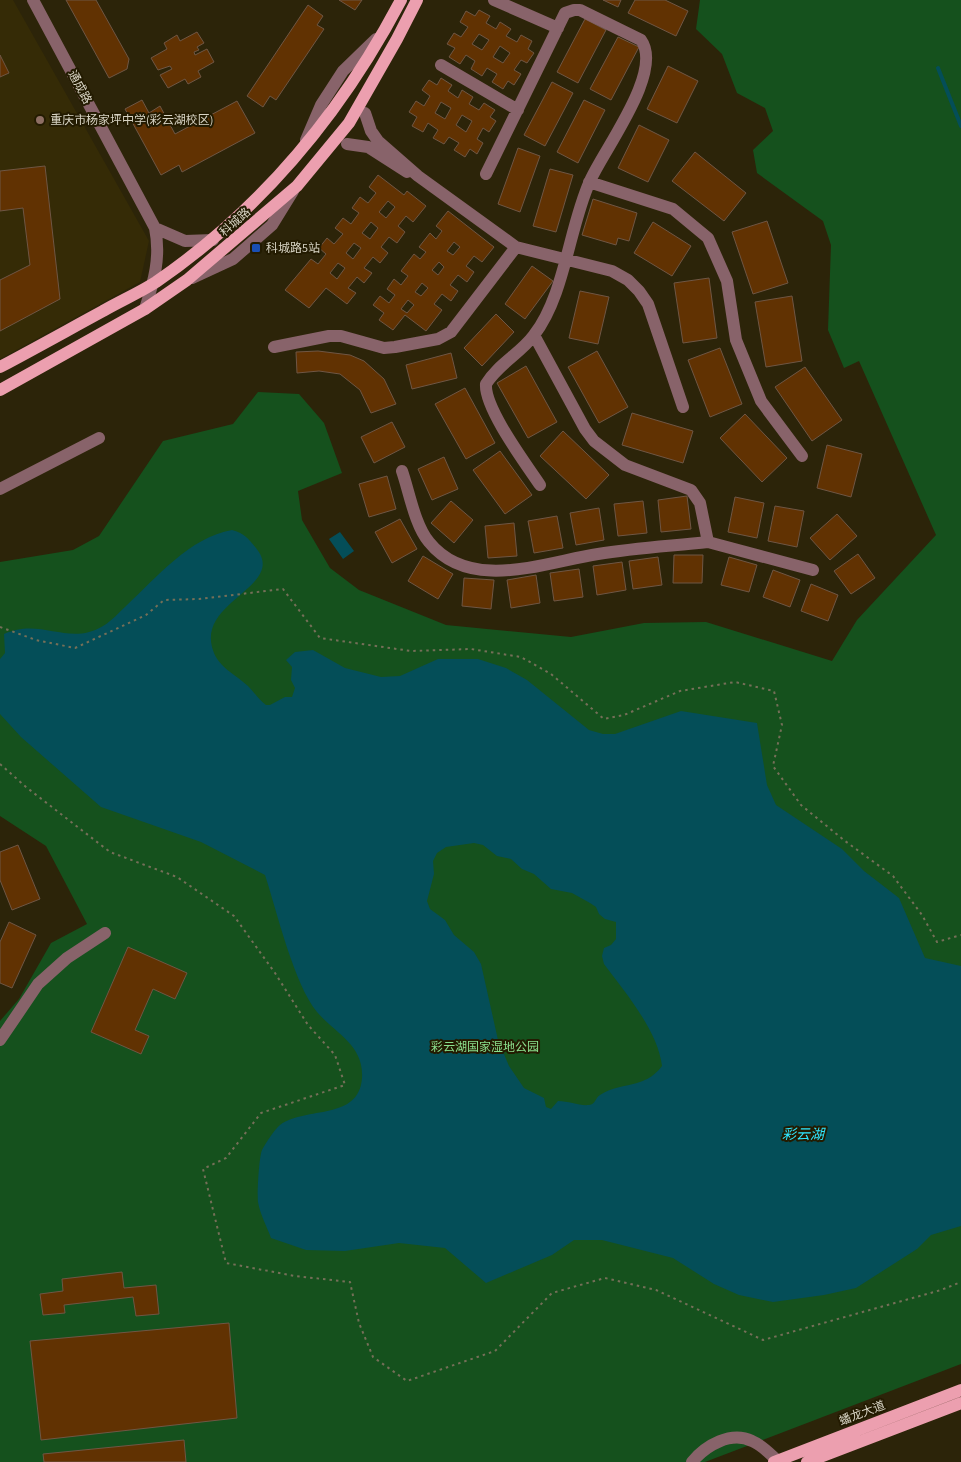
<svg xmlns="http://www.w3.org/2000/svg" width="961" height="1462" viewBox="0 0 961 1462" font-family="'Source Sans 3','Noto Sans SC',sans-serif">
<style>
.built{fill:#352b06}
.green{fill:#15511d}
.water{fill:#044e58;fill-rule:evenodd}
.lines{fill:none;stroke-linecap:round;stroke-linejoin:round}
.stream{stroke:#044e58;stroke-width:4}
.building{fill:#613202;stroke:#6f5644;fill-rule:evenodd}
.path{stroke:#756f58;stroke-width:2;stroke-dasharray:2.5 4;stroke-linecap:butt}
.minor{stroke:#88636a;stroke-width:12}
.major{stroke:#ec9faf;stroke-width:12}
.education-dot{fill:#8d6e63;stroke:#231b01;stroke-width:2}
.transit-dot{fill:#1a4fb4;stroke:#231b01;stroke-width:2}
.labels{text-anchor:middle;stroke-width:4;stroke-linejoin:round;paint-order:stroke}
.street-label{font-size:12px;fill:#d8d4c4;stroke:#231b01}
.poi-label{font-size:12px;fill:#d8d4c4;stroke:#231b01;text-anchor:start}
.park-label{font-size:12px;fill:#8be08e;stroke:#231b01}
.water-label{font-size:14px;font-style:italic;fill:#2ee5fe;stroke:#231b01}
</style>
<rect width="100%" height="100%" fill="#2c2409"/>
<path class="built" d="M0,0H13L149,241L140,282L0,359Z"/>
<path class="green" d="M700,0H961V1364L705,1462H0V1021L19,999L51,943L87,924L46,846L0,816V562L73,550L99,536L163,441L233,424L258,392L299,394L324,423L342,473L298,491L302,520L330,568L359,590L446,625L571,637L644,623L706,622L832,661L857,620L936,535L859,361L844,368L828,330L831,245L823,221L757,173L753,150L773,131L765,108L737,93L722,54L696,29Z"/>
<path class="water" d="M232,530C244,533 248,538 256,548C287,586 200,600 212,647C217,667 234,673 248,686C254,692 259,700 266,705H270L285,697H292L295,688L291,680L292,667L286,660L295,652L313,650L345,668L381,677L400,676L438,659H478L506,668L527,680L589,730L603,734H615L681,711L757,723L767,785L776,805L842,849L864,871L899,898L925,958L961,966V1226L931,1235L917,1249L856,1288L824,1295L773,1302L739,1295L714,1284L673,1258L602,1240H574L552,1255L486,1283L445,1248L399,1243L345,1251L306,1250L271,1238C267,1227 260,1214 258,1202C257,1194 259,1157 262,1150C266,1143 274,1130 280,1125C306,1106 359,1121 362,1078C364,1045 336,1034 317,1012C294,984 277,912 265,875L201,842L101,807L21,737L0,714V659L5,653L4,634C41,617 69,647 103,626C112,621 119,612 126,606C156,578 190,537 232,530ZM474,843L483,845L497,856L511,859L522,869L534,874L551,889L572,893L590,903L596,907L599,914L605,919L616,922V939L611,945L604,948L602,956L604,964C625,992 658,1031 662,1066C644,1090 621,1081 600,1095C595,1098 596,1104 589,1105C579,1106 569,1101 558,1101L551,1109L546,1107L544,1098L524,1088L509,1066L498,1040L481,964L474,952L454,935L445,920L430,909L427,901L434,874L433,861L437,853L446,847Z
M340,532L354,551L343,559L329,539Z"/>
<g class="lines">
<path class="stream" d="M938,68L961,126"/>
</g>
<path class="building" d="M66,0H96L129,59L127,69L109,78Z
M339,0H362L355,10Z
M603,0H621L618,7Z
M635,0H665L688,11L676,36L628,13Z
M308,5L323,16L317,25L324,29L276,100L270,96L263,107L247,96Z
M479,10L490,16L486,23L496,29L500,22L511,29L506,36L517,42L521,35L532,41L528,49L534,53L527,63L521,60L514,70L521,74L514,85L508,81L503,89L492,82L497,74L487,68L482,76L471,69L475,61L466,55L460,64L449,57L455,48L447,44L454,33L461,37L468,27L460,22L466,11L475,16ZM479,34L489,40L482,50L472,44ZM500,46L510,53L503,63L493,57Z
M585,19L606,30L578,83L557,72Z
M197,32L204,43L197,47L199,50L194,52L195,55L207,49L214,62L198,71L201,77L188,84L185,79L168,88L160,75L172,69L170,66L158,70L151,58L167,49L164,43L177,35L180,41Z
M618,37L639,47L611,100L590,89Z
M0,55L9,73L0,77Z
M668,66L698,81L677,123L647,109Z
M441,78L452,85L448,91L458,98L462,90L473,97L469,104L479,110L484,103L495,110L490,117L496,121L489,132L483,128L477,139L483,143L477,154L470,149L465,157L454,150L459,143L449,137L444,144L433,138L438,130L428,123L423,132L412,126L417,117L409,112L416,101L424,106L430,96L422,90L429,80L437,85ZM441,102L451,108L445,119L435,113ZM462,115L472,121L466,132L456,125Z
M552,82L573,93L545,146L524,135Z
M142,100L149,113L160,106L175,134L237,101L255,133L182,172L179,165L161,175L125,109Z
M584,100L605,110L578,163L557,152Z
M639,125L669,140L648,182L618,168Z
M518,148L540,156L520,212L498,204Z
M695,152L746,193L724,221L672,181Z
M45,166L60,299L0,331V280L30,265L23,208L0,211V171Z
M550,169L573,175L556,232L533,226Z
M378,175L404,195L407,191L426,206L413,222L406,216L398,226L405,232L397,243L389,237L381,247L388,253L380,263L373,257L364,268L372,273L364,283L357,277L348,288L356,293L347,304L326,288L309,308L285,290L311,259L318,264L326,254L319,248L327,238L334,244L343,234L335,228L343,218L351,224L359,213L352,208L360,197L368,203L376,193L369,187ZM388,201L395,207L386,218L379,212ZM371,222L378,228L370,239L362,233ZM354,243L361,248L353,259L346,253ZM338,263L345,268L337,279L330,273Z
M593,199L637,213L629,241L618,238L616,245L582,235Z
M448,211L494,247L482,262L474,256L466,266L474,272L467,282L458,275L450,285L458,291L451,301L442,294L434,304L442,310L426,331L405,315L393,330L379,320L384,313L373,305L380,296L389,303L395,295L387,289L394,279L401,285L408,276L401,271L414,254L420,259L426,252L419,247L430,233L436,239L442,231L436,226ZM454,242L460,247L453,255L447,251ZM439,262L444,267L438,275L432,270ZM422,283L428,288L421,296L415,292ZM408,300L414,305L407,313L401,309Z
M767,221L788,283L753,294L732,232Z
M653,222L691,246L672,276L634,253Z
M532,266L553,281L525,319L505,304Z
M709,278L717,338L683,343L674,283Z
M580,291L609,297L598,344L569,338Z
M792,296L802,361L766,367L755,302Z
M496,314L514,332L482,366L464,348Z
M720,348L742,404L710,417L688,360Z
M318,351L350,355L364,361L384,379L396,404L371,413L360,390L340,374L319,371L297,373L296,352Z
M597,351L628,407L599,423L568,367Z
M451,353L457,378L412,389L406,365Z
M526,366L557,422L528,438L497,383Z
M805,367L842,420L812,441L775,387Z
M465,388L495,443L466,459L435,404Z
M632,413L693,431L683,463L622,445Z
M745,414L787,458L762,482L720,438Z
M392,422L405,447L374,463L361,437Z
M563,431L609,475L586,499L540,456Z
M827,445L862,454L851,497L817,488Z
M500,451L532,495L505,514L473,470Z
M444,457L458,489L432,500L418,469Z
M387,476L396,509L369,517L359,484Z
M687,496L691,529L661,532L658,500Z
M735,497L764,503L757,538L728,532Z
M451,501L473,520L454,543L431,523Z
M643,501L647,533L618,536L614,504Z
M775,506L804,511L797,547L768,541Z
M599,508L604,540L576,545L570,513Z
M837,514L857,536L830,560L810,538Z
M557,516L563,548L534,553L528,521Z
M400,519L417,549L392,563L375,532Z
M514,523L517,556L488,558L485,526Z
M858,554L875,578L851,594L834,571Z
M674,555H703L702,583H673Z
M423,556L453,574L438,599L408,581Z
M658,557L662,585L633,589L629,561Z
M729,557L757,565L749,592L721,585Z
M622,562L626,590L597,595L593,566Z
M579,569L583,597L554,601L550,573Z
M773,570L800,580L790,607L763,597Z
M536,575L540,603L511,608L507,580Z
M464,578L494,580L491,609L462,606Z
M811,584L838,595L828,621L801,611Z
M18,845L40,899L12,910L0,880V852Z
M9,922L36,935L12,988L0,983V942Z
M128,947L187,973L175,999L153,989L135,1030L149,1036L141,1054L91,1032Z
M122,1272L124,1288L156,1285L159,1314L136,1316L133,1297L64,1305L65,1313L43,1315L40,1294L63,1291L62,1279Z
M229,1323L237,1418L41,1440L30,1341Z
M184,1440L186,1462H44L43,1454Z"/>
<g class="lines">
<path class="path" d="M0,627L36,640L75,648L146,615L164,600L199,599L283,589L320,638L411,651L471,649L521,657L551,674L604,719L624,715L680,691L735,682L774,691L782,725L773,766L801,805L845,841L893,876L922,915L937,942L961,935
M0,764L26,787L110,852L177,877L234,916L275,973L308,1025L335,1055L345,1085L261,1113L226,1158L203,1169L226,1263L295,1276L350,1282L359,1323L373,1357L407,1381L495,1351L552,1293L605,1278L656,1290L763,1340L941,1290L961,1282"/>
<path class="minor" d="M33,0L155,228C161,257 154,281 145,309
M494,0L558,28
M441,65L518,110
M365,113L371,131L378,141L418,176L516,247L612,271L628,280L639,291L648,304L683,407
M306,140L321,105L343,71L376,39
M347,144L368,147L407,172
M486,174L565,13L574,10H580L641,40C664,72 604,149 590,181C569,227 565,295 534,335C521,353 498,364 486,384C484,408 526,464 540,485
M589,182L673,209L708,238L727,281L736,340L761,401L802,456
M155,228L185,241L213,240
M192,278L233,259L272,225L293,191
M534,335L585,429L594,441L625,465L691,490L700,503L708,542L813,570
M274,347L329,336H341L384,348L395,347L438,339L451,332L516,247
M402,471C409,491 415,526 429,542C470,593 545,562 598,554C634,548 671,546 708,542
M0,489L99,438
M0,1040L38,984L67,958L105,933
M692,1462C706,1445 731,1431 752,1441C762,1445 770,1454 778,1461"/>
<path class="major" d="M0,367C34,349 68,330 103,311C120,301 139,293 156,282C261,210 342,112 401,0
M0,390L145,309L187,280L297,186L349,123L397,39L417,0
M774,1462L961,1390
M807,1462L961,1403"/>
</g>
<circle class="education-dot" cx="40" cy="120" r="5"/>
<rect class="transit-dot" x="251" y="243" width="10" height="10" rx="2.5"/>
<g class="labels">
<g class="street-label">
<text transform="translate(80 87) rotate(62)" y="4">通成路</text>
<text transform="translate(235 222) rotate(-42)" y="4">科城路</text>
<text transform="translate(862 1413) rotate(-21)" y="4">蟠龙大道</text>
</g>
<g class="poi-label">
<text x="50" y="124">重庆市杨家坪中学(彩云湖校区)</text>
<text x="266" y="252">科城路5站</text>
</g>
<g class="park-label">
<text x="485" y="1051">彩云湖国家湿地公园</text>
</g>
<g class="water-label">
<text x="803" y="1139">彩云湖</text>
</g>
</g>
</svg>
